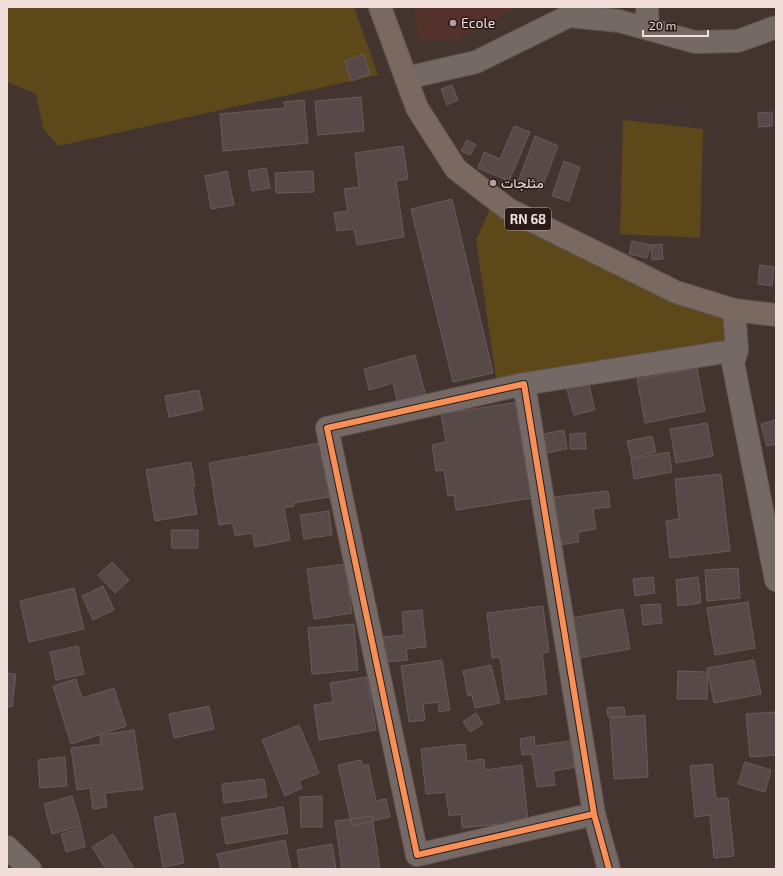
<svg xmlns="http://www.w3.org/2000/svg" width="783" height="876" viewBox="0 0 783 876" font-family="'Exo 2',Vazirmatn,sans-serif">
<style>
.built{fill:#54322b}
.green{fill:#5c4819}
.building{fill:#564948;stroke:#6a5b5b}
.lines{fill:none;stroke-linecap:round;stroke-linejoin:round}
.street-casing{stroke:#61534f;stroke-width:24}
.primary-casing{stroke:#61534f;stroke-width:24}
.street{stroke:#756966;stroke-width:22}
.primary{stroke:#796961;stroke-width:22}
.cycleway-casing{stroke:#281b18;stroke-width:8}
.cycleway{stroke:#f78f57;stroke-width:6}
.poi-dot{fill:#b4a29e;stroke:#281b18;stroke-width:1.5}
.labels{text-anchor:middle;stroke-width:3;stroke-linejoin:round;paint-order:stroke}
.shield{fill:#281b18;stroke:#b5a39f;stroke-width:1}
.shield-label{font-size:13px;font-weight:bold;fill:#f1ddd9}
.poi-label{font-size:14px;fill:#f1ddd9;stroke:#281b18;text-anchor:start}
</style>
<rect width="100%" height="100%" fill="#443430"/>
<path class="built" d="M414,7H519L459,39L419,41Z"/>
<path class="green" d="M7,7H354L378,75L58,146L43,128L36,94L7,82Z
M623,120L703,129L700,238L620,234Z
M493,202L734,310L737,350L496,378L476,240Z"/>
<path class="building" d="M364,54L370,74L351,81L345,61Z
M452,85L458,100L447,105L441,89Z
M361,97L364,131L318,135L315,101Z
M304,100L308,143L223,151L220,114L285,108L284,102Z
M772,112V126L759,127L758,113Z
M514,126L530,132L509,181L478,168L484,152L500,159Z
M535,136L558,146L541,190L518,182Z
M467,140L476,145L470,155L461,151Z
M403,146L408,179L396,181L404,237L357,245L354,229L337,231L334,213L348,211L344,189L359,187L355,153Z
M564,161L580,167L569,201L552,196Z
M266,168L270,188L252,191L248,171Z
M227,171L234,205L211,209L205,176Z
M313,171L314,192L276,193L275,173Z
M452,199L493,373L453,382L411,209Z
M632,241L651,245L647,258L629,254Z
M662,244L663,259L652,260L651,245Z
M760,265L774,267L772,286L758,284Z
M415,355L426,397L398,404L393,383L369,390L364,369Z
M697,368L705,411L645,423L637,379Z
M588,381L595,410L574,415L566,386Z
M199,390L203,410L169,417L165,396Z
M518,402L533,498L456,510L454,495L448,496L444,470L436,471L432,445L446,442L441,414Z
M776,420V444L767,446L761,424Z
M707,423L713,456L676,463L670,429Z
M564,430L567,449L546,453L543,434Z
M585,433L586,449H570V434Z
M652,436L656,452L631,458L627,441Z
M320,443L329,497L294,503V506L284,508L290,540L255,547L252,533L235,536L233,523L219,525L209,463Z
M669,452L672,472L634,479L631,459Z
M191,462L195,486H192L197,514L155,521L146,470Z
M721,474L730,551L670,558L666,521L679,519L675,479Z
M608,491L610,507L593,509L596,529L578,532L579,542L559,545L554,497Z
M329,511L332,535L304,539L300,515Z
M171,530H198V548H172Z
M112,562L129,580L115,593L98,575Z
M345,564L352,613L314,619L307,569Z
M738,568L740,598L707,601L705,570Z
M653,577L655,593L635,596L633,579Z
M698,577L701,603L678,606L676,580Z
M103,586L114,610L93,620L82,596Z
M74,588L84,629L29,642L20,601Z
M748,602L755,648L715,655L707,608Z
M660,604L662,623L643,625L641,605Z
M543,606L549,652L542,653L547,694L506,700L500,657L492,658L487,613Z
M623,609L630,649L578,658L571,618Z
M422,610L426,647L406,649L408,660L386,662L383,637L404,635L402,612Z
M354,624L358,670L312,674L308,628Z
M78,646L84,674L56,680L50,652Z
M442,660L450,710L439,712L438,702L423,704L425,720L409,722L401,666Z
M754,660L761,694L714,703L707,668Z
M491,665L500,703L475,708L472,695L468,696L463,671Z
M678,671L708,672L707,699H677Z
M7,673L16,674L12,707L7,706Z
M367,677L376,730L319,740L314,705L333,702L330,683Z
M76,679L82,698L114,688L126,726L71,744L53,686Z
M209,706L214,729L174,738L169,714Z
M624,707L625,716L608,717L607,708Z
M776,712V755L750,757L746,714Z
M476,713L483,724L470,732L463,722Z
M645,715L648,777L614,779L610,718Z
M299,725L319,773L299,781L302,788L285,796L262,740Z
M134,730L143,789L105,793L107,807L93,809L90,788L77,790L71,748L101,744L100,735Z
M534,736L535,746L578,740L582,766L553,771L555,785L537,787L532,754L522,755L520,739Z
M465,744L467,761L484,759L485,770L522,765L528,821L462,828L461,814L449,816L446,792L426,794L421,749Z
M65,757L67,786L40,788L38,760Z
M361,760L363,766L368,764L376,801L386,799L390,817L352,826L338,765Z
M745,762L771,770L765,792L738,784Z
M712,764L716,799L728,798L734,856L714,858L710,815L695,817L690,766Z
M264,779L267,797L224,803L222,784Z
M72,796L81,826L52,834L44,804Z
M322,796V827H301L300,797Z
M283,807L288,833L226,844L221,818Z
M175,813L184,863L163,867L154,817Z
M372,816L380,869H342L335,821Z
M81,828L85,847L66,852L61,834Z
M113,834L134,869H106L92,847Z
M285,840L291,869H221L217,854Z
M332,844L336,869H300L297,850Z"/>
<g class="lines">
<defs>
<path id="street" d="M647,7L648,29
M406,78L476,62L569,16L619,21L695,42L738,41L776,27
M734,310L737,350L733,363L776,580
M524,384L737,350
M594,814L417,855L327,428L524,384L594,814L609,869
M7,847L30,869"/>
<path id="primary" d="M380,7L417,108L456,169L508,209L676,292L734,310L776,315"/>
</defs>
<use href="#street" class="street-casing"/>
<use href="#primary" class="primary-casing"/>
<use href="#street" class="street"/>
<use href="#primary" class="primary"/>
<defs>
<path id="cycleway" d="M594,814L417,855L327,428L524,384L594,814L609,869"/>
</defs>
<use href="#cycleway" class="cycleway-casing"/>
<use href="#cycleway" class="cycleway"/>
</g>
<g class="poi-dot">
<circle cx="453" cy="23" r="4"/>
<circle cx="493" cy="183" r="4"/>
</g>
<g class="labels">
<rect class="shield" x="505" y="208" width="46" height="22" rx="3"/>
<g class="shield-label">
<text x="528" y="224">RN 68</text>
</g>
<g class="poi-label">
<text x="461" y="28">Ecole</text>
<text x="501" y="188">مثلجات</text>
</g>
</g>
<rect width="783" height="876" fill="none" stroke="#f1ddd9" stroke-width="16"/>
<path d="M643 30v6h65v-6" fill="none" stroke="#f1ddd9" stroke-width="2"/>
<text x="649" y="30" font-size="12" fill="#f1ddd9" stroke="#281b18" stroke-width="3" paint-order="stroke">20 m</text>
</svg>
